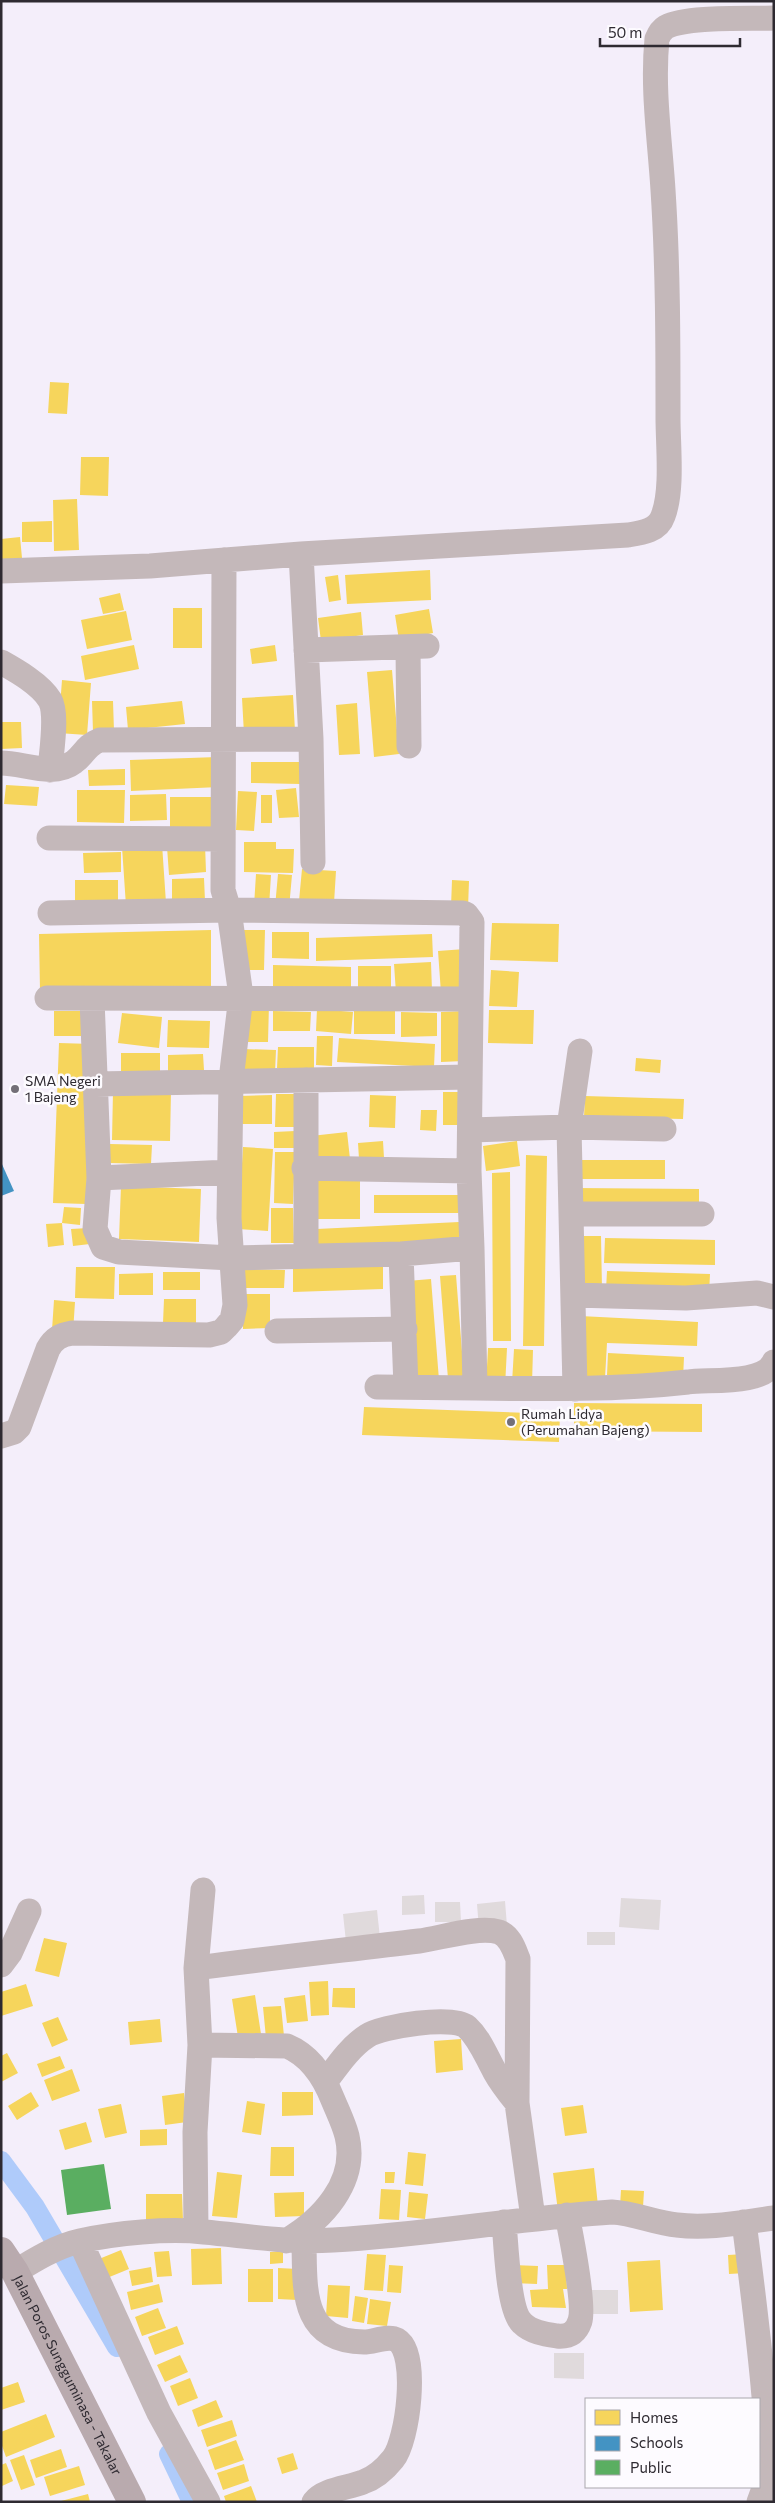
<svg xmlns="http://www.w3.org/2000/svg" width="775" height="2503" viewBox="0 0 775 2503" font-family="Commissioner,sans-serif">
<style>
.homes{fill:#f6d55c}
.schools{fill:#4393c3}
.public{fill:#5aae61}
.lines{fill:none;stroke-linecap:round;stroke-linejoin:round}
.canal{stroke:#afcbfa;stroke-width:20}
.building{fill:#e0dadc}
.minor{stroke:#c4b8ba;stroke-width:25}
.highway{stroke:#b9aaae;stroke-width:28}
.poi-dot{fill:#736f77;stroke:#fdfbff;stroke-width:2}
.labels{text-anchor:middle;stroke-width:5;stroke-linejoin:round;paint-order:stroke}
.poi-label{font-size:14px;fill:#2e2a31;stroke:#fdfbff;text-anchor:start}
.street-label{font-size:14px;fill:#2e2a31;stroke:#fdfbff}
</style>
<rect width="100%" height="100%" fill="#f4eefa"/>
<path class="homes" d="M50,382L69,383L67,414L48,413Z
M81,457H109L108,496L80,495Z
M77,499L79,550L54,551L53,500Z
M52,521V542H22V522Z
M20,537L22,558L1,560V539Z
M430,570L431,600L347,604L345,575Z
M338,575L341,600L329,602L325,577Z
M120,593L124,610L103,614L99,598Z
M173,608H202V648H173Z
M429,609L433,633L399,640L395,615Z
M126,611L132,640L87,649L81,620Z
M361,612L363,635L321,641L318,618Z
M134,645L139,669L85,680L81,656Z
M275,645L277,661L252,664L250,649Z
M392,670L399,754L374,757L367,672Z
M62,680L91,683L87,735L58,733Z
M293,695L295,731L244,734L242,698Z
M92,701H113L114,731L93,732Z
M182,701L185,724L128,730L126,707Z
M357,703L360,754L339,755L336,705Z
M1,722H21L22,748L1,749Z
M218,757L219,787L131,791L130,760Z
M251,762H300V784L251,783Z
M125,769V785L89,786L88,770Z
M6,785L39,787L37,806L4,804Z
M296,788L299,817L279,818L276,790Z
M77,790H125L124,823L77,822Z
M238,791L257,792L254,831L236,830Z
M166,794L167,820L130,821V795Z
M261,795H272V823H261Z
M170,797H214L215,827L170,828Z
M244,842H276V849H294L293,873L244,872Z
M162,844L166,903L126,906L122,847Z
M205,844L206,872L169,875L167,847Z
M121,852V872L84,873L83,853Z
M302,869L336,871L334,903L299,901Z
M256,874L271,875L269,907L254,906Z
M278,874L292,875L289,908L275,907Z
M204,878L205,901L172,903V879Z
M75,880H118V906H75Z
M452,880L469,881L468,908L451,907Z
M492,923L559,924L558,962L490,960Z
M211,930V988L40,991L39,934Z
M242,930H265L264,970H241Z
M272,932H309V959L272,958Z
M432,934L433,957L316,961V938Z
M465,949L468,991L441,993L438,951Z
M431,962L432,991L396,993L394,964Z
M273,965L351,967V990L273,988Z
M358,966H391V990H358Z
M491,970L519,972L517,1007L489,1006Z
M245,1004H269L268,1042H244Z
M317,1009L353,1012L351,1034L316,1031Z
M395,1010V1034H354V1011Z
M489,1010H534L533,1044L488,1043Z
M54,1011H88V1036H54Z
M273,1011L311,1012L310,1031H273Z
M464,1011V1061L441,1062V1012Z
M401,1012L437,1013V1036L401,1037Z
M122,1013L162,1017L159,1048L118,1043Z
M168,1020L210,1021L209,1048L167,1047Z
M317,1036H333L332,1066L316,1065Z
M339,1038L435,1044L434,1067L337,1062Z
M59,1043L92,1044L86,1204L53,1203Z
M278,1047H314V1069L277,1068Z
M242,1049L276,1050L275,1073L241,1072Z
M121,1053H160V1077H121Z
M203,1054L204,1070L168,1072V1055Z
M636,1058L661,1060L660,1073L635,1071Z
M113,1091H171L170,1141L112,1140Z
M443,1092H465V1125H443Z
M276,1094H296L295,1127H275Z
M272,1095V1124H239V1096Z
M370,1095L396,1096L395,1128L369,1127Z
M585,1096L684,1099L683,1119L584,1117Z
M421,1110H437L436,1131L420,1130Z
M295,1131V1148H274V1132Z
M347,1132L350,1159L313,1163L311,1136Z
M383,1141L384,1158L359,1159L358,1143Z
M517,1141L520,1166L486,1171L483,1146Z
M110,1144L152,1145L151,1164L109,1163Z
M243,1147L273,1149L268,1231L238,1229Z
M275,1152H295L293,1204L274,1203Z
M526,1155L547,1156L544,1346H523Z
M575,1160H665V1179H575Z
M510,1172L511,1341H493L492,1173Z
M313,1178H360V1219H313Z
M121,1186L201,1189L199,1242L119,1239Z
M575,1188L699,1189V1208L575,1207Z
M374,1195H461L460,1213H374Z
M64,1207L81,1208L80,1225L62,1223Z
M271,1208H293L294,1243H271Z
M459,1222V1241L317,1248V1229Z
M62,1223L64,1245L48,1247L46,1224Z
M89,1228L90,1244L73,1246L71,1229Z
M581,1236H601L602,1289L581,1290Z
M605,1238L715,1240V1265L604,1263Z
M383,1264V1289L293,1292V1267Z
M76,1267H115L114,1299L75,1298Z
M243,1269L285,1270L284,1288H242Z
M607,1271L710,1274L709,1294L606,1290Z
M163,1272H200V1290H163Z
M153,1273V1295H119V1274Z
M456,1275L464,1377L448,1379L440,1276Z
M431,1279L439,1380L416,1382L407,1281Z
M243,1294H270V1328L243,1329Z
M164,1299H196V1323H163Z
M54,1300L75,1302L73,1332L52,1330Z
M580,1316L698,1322L697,1346L607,1343L605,1378L577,1377Z
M488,1348H507L505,1387L486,1386Z
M514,1349L533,1350L532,1384L512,1383Z
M608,1353L684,1357L683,1379L607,1375Z
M574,1403L702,1404V1432L574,1431Z
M364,1407L560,1414L559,1442L362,1435Z
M44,1938L67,1943L59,1977L35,1971Z
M328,1981L329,2015L311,2016L309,1982Z
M26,1984L33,2006L1,2016V1992Z
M333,1988H355V2008L332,2007Z
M255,1995L261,2034L238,2037L232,1999Z
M305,1995L308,2021L287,2023L284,1998Z
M281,2006L284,2036L266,2038L263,2007Z
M58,2017L68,2040L52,2047L42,2023Z
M160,2019L162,2042L130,2045L128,2022Z
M461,2039L463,2070L436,2073L434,2041Z
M7,2053L18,2073L1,2082V2056Z
M60,2056L65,2068L42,2077L37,2064Z
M72,2069L80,2091L52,2101L44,2080Z
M31,2092L39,2106L17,2120L8,2106Z
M282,2092H313V2115L282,2116Z
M184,2093L187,2122L165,2125L162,2096Z
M247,2101L265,2104L261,2135L242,2132Z
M121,2104L127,2133L105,2138L98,2109Z
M583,2105L587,2133L565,2136L561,2108Z
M86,2122L92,2142L65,2150L59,2130Z
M167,2129V2145L140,2146V2130Z
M271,2147H294V2176H270Z
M408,2152L426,2154L423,2186L405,2184Z
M594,2168L598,2206L558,2211L553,2173Z
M217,2172L242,2175L237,2218L212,2216Z
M385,2172H395L394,2183H385Z
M381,2189L401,2190L399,2220L379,2219Z
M621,2190L644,2191L643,2207L620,2206Z
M304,2192V2216L275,2217L274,2193Z
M409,2192L428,2194L425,2219L407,2217Z
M146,2194H182L183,2220H146Z
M221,2248L222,2284L192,2285L191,2249Z
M121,2250L129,2269L107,2278L99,2259Z
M169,2251L172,2276L157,2277L154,2252Z
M283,2251V2263L270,2264V2252Z
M367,2254L386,2255L383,2291L364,2290Z
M745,2254L746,2273L729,2274L728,2255Z
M660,2260L663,2310L630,2312L627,2262Z
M389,2265L403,2266L401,2293L387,2292Z
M513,2265L538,2266L537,2284L512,2283Z
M547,2265H566L567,2289H563L566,2308L532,2307L530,2290L548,2289Z
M151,2267L153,2282L132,2286L129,2271Z
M278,2268L298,2269V2300L278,2299Z
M248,2269H273V2302H248Z
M159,2284L163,2302L131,2310L127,2292Z
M328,2285L350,2286L348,2318L326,2316Z
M355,2296L368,2298L364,2323L352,2321Z
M370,2299L391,2302L387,2326L367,2324Z
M158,2308L166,2328L142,2336L135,2317Z
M177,2326L184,2344L155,2355L148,2337Z
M180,2355L188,2372L165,2382L157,2365Z
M190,2378L198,2398L178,2406L170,2386Z
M18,2382L25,2402L1,2410V2388Z
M216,2400L223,2417L198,2427L192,2410Z
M46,2414L55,2437L6,2457L1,2443V2432Z
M232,2420L237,2436L207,2447L201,2430Z
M236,2440L244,2460L215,2470L208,2450Z
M61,2449L67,2467L36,2478L30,2460Z
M293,2453L298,2469L282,2474L277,2458Z
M24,2455L35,2485L21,2490L10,2460Z
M6,2463L13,2481L2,2486L1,2465Z
M244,2464L249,2481L223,2490L217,2473Z
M79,2466L85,2485L50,2496L44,2477Z
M251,2486L257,2502H226L224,2496Z
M88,2494L90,2502H61V2501Z"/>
<path class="schools" d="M1,1162L14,1191L1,1196Z"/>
<path class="public" d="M104,2164L111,2209L67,2215L61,2170Z"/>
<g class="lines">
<path class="canal" d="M1,2161L35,2207L117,2347
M169,2454L192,2502"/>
</g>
<path class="building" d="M424,1895L425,1914L402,1915V1896Z
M621,1898L661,1900L659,1930L619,1927Z
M505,1901L507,1926L479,1929L477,1904Z
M435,1902H460L461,1922H435Z
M377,1910L380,1938L346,1942L343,1914Z
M587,1932H615V1945H587Z
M592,2290H618V2314H592Z
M554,2353H584V2379L554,2378Z"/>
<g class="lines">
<path class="minor" d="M1,571L150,566L301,554L628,535C641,533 658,531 663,516C673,490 668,446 668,418C668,342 668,266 663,190C660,141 652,89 657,39C659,34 661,30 666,27C687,16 748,19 774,18
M408,647L409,746
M306,650L427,646
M1,662C17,671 40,684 50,700C58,715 51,753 50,770
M311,739L313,862
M1,763C24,763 53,778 74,762C85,754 85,746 100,740L311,739L301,554
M49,838L223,839
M50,913L229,910L463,913L466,914L472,922L469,1171L472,1248L401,1254L231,1258L119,1252L103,1247L95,1229L99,1178
M47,998L471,999
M92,999L99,1178L229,1172
M306,1080V1256
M96,1084L470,1077
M471,1130L569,1127L664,1129
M304,1168L469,1171
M571,1214H702
M401,1254L406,1387
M573,1295L686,1298L757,1293L774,1297
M277,1331L405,1329
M377,1387L475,1388L472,1248
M475,1388C546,1389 617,1390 688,1382C708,1379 764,1385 774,1362
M575,1389L569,1127L580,1051
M1,1436L14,1432L19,1427L48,1349C54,1338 61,1335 72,1333L209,1335L221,1332L226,1327L232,1320L235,1305L229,1218L231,1080L241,996L229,910L223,890L224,560
M203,1890L196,1968L200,2045L287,2046C311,2056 324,2077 333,2100C338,2112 344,2124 347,2136C358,2182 322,2220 286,2241
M1,1965L10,1953L29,1911
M196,1968C270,1958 345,1950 419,1941C441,1938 478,1926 499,1932C510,1936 514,1949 518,1959L517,2103L533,2218
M326,2081C338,2065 350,2047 367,2036C382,2026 453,2015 467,2027C480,2039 486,2056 495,2072C501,2083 509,2093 517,2103
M504,2222C506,2243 508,2310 522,2323C531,2332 544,2334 557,2336C569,2337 576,2333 580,2321C585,2305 571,2235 567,2215
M744,2222C751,2276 758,2331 763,2385C766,2423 775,2465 759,2502
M196,2231L195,2132L200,2045
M80,2241L159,2413L208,2502
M304,2241C305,2289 300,2341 364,2342C374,2342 388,2335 397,2340C419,2353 408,2441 393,2459C385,2469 375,2478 363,2482C349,2488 324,2489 314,2502
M15,2272C34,2260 57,2246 80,2241C116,2233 168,2228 204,2232C249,2236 286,2243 333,2240C426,2235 518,2218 612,2212C634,2213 655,2223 677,2225C709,2229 742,2222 774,2218"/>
<path class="highway" id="s1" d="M1,2251L15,2272L132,2502"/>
</g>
<g class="poi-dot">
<circle cx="15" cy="1089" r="5"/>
<circle cx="511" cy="1422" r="5"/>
</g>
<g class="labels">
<g class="poi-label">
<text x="25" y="1086">SMA Negeri<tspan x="25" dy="16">1 Bajeng</tspan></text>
<text x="521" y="1419">Rumah Lidya<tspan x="521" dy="16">(Perumahan Bajeng)</tspan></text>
</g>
<g class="street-label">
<text dy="5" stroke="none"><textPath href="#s1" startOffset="141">Jalan Poros Sungguminasa - Takalar</textPath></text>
</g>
</g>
<rect width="775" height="2503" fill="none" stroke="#2e2a31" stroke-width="5"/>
<rect x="585" y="2398" width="175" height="90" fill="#fdfbff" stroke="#aaa7ad"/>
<rect x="595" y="2410" width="25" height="15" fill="#f6d55c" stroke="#aaa7ad"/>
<text x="630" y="2423" font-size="15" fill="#2e2a31">Homes</text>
<rect x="595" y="2436" width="25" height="15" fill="#4393c3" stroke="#aaa7ad"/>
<text x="630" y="2448" font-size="15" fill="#2e2a31">Schools</text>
<rect x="595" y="2460" width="25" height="15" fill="#5aae61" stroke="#aaa7ad"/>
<text x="630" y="2473" font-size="15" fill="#2e2a31">Public</text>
<path d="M600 38v8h140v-8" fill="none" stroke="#2e2a31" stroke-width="2.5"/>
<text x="608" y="38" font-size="15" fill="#2e2a31" stroke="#fdfbff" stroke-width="4" paint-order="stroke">50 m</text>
</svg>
